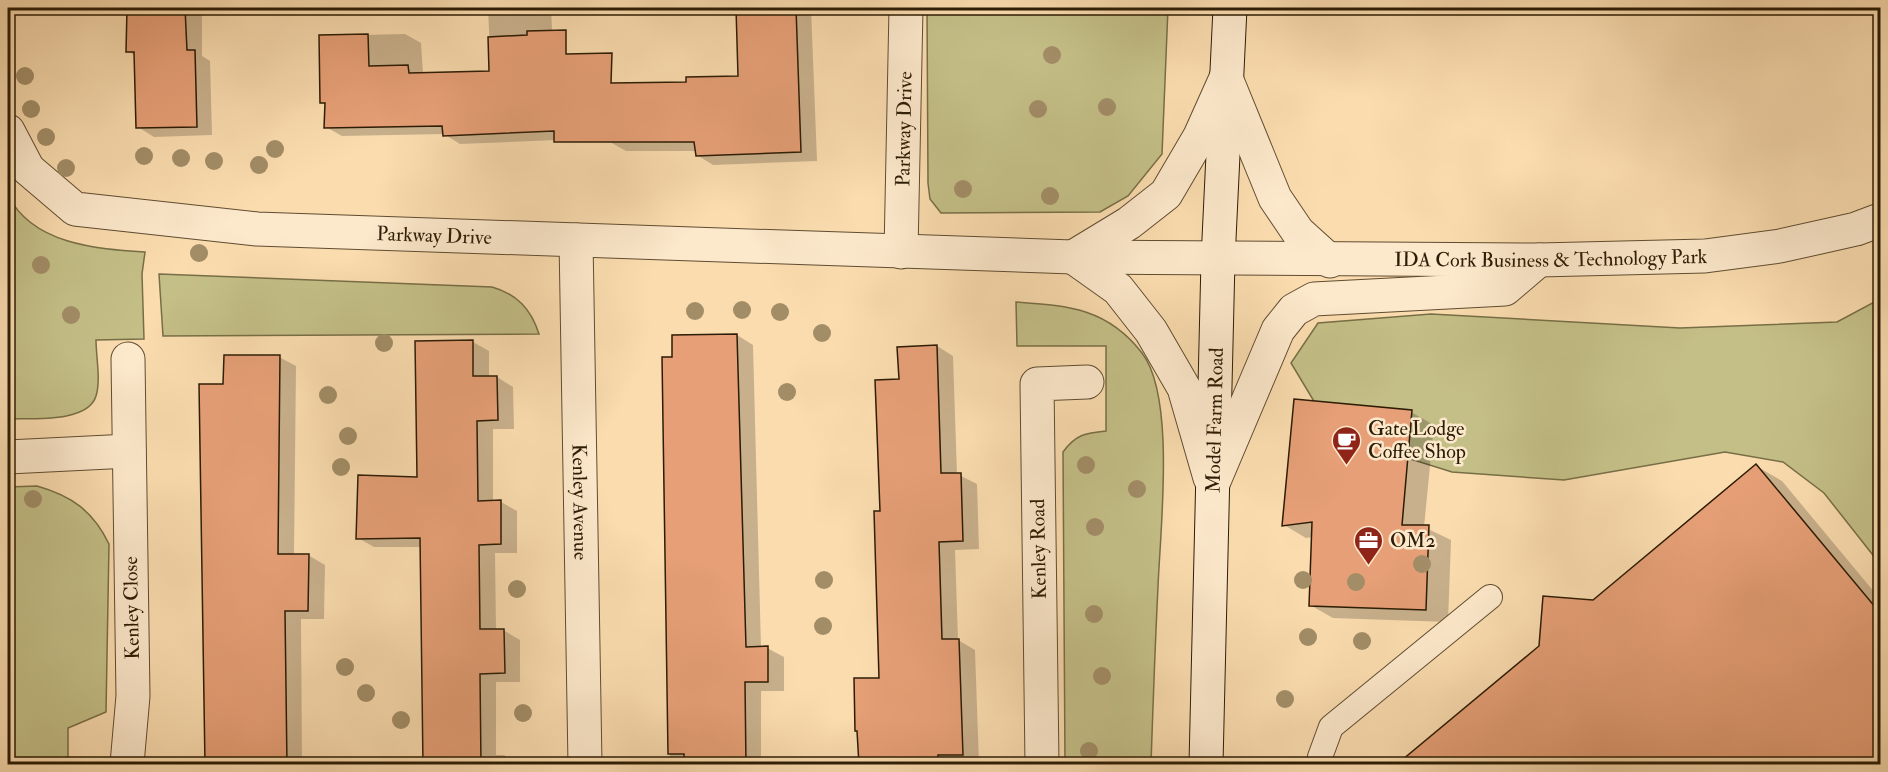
<svg xmlns="http://www.w3.org/2000/svg" width="1888" height="772" viewBox="0 0 1888 772" font-family="'IM FELL Double Pica',serif">
<style>
.green{fill:#c4bf87;stroke:#786e46;stroke-width:1.5}
.shadow{fill:#0003}
.building{fill:#e69f76;stroke:#2c1c05;stroke-width:1.5}
.lines{fill:none;stroke-linecap:round;stroke-linejoin:round}
.service-casing{stroke:#604c30;stroke-width:26}
.minor-casing{stroke:#604c30;stroke-width:35}
.secondary-casing{stroke:#2c1c05;stroke-width:35}
.service{stroke:#fce8cb;stroke-width:24}
.minor{stroke:#fce8cb;stroke-width:33}
.secondary{stroke:#fce8cb;stroke-width:33}
.tree{fill:#a28d67}
.labels{text-anchor:middle;stroke-width:5;stroke-linejoin:round;paint-order:stroke}
.street-label{font-size:20px;fill:#2c1c05;stroke:#fce8cb}
.poi-label{font-size:20px;fill:#2c1c05;stroke:#fce8cb;text-anchor:start}
</style>
<rect width="100%" height="100%" fill="#fadcaf"/>
<filter id="stains"><feTurbulence type="fractalNoise" baseFrequency=".00333" numOctaves="4"/><feColorMatrix values="0 0 0 0 .2 0 0 0 0 .09 0 0 0 0 .02 0 0 0 .5 -.17"/></filter>
<radialGradient id="worn" r=".72"><stop offset=".6" stop-color="#630" stop-opacity="0"/><stop offset="1" stop-color="#630" stop-opacity=".3"/></radialGradient>
<path class="green" d="M927,8H1168L1162,154L1128,196L1100,212L941,213L930,199L928,183Z
M8,195C32,244 96,249 145,252L142,274L144,339L96,340C96,357 101,380 96,396C88,423 32,418 8,419Z
M159,274L492,287C517,294 531,309 539,334L163,336Z
M1880,299V564L1824,493L1783,462L1725,452L1564,480L1452,472L1385,451L1342,448L1291,363L1318,323L1431,314L1680,328L1837,322Z
M1016,302C1069,306 1107,308 1142,353C1176,397 1160,531 1158,587C1155,646 1153,705 1151,764H1065L1063,452C1076,434 1086,433 1106,431V346H1017Z
M37,486C72,496 93,511 109,544L106,712L68,728V764H8V487Z"/>
<path class="shadow" d="M127,8H202V56L210,61L212,135L154,137L138,127L136,56L127,51Z
M488,8H551L557,140L460,144L444,134L342,136L326,127L327,105L322,102L320,36L405,34L421,43L423,74L491,73Z
M738,8H811L817,161L713,165L697,155V151H626L610,142L688,84L740,77Z
M737,335L753,345L761,648H767L784,657V691H761V764H670L663,359H674Z
M473,342L489,351V377H497L513,387L514,429H493V502H501L517,511V553H495L496,630H503L520,640V682H496V755H504L520,764H424L422,547H374L358,538L419,478Z
M937,346L953,356L957,474L977,484L979,549L955,550L958,640L975,650L979,764H860L881,679L882,512L901,380Z
M279,357L296,366L294,555H308L325,565L324,619H301L302,764H206L200,386H225Z
M1411,412L1434,425L1424,527L1451,540L1448,622L1333,618L1310,605L1313,537L1306,538L1284,525Z
M1756,466L1782,481L1880,599V764L1593,601Z"/>
<path class="building" d="M127,8H185L187,50H195L197,127L136,128L134,52H126Z
M736,8H796L801,152L696,156L694,142H554V131L443,136L442,126L324,128L325,103H320L319,35L368,34L369,66L408,65L409,73L489,71L488,37L527,35V31L566,30V54L612,53L611,83L686,82V77L738,76Z
M737,334L746,647L768,646V682H745L746,765H684V754H668L662,357H672V335Z
M473,340V376H497L498,420L477,421L478,501L501,500V544L479,545L480,629H504L505,673L480,674L481,765H423L420,538L356,539L358,475L417,477L415,341Z
M937,345L941,473H961L963,541L939,542L942,639H959L963,755H938V765H859L857,731H855L854,678H879L874,511H880L875,380L899,379L897,347Z
M224,355H280L278,554H309L308,611H285L287,765H205L199,384H223Z
M1294,399L1412,410L1402,525H1429L1426,610L1309,606L1312,522L1282,526Z
M1756,464L1881,614V765H1396L1539,646L1543,596L1593,600Z"/>
<g class="lines">
<defs>
<path id="service" d="M1321,764L1320,757L1331,727L1490,597"/>
<g id="minor">
<path d="M1226,78L1275,198L1298,232L1330,261"/>
<path id="s1" d="M8,131L28,169L75,209L257,229L1073,257L1539,260L1705,256L1780,246L1856,229L1880,220"/>
<path id="s2" d="M576,240L585,764"/>
<path id="s3" d="M901,252L906,8"/>
<path d="M8,457L129,451"/>
<path d="M1210,478L1184,388L1151,331L1118,289L1073,257L1129,223L1166,194L1200,136L1226,78"/>
<path d="M1214,481L1278,330L1294,310L1314,299L1505,289L1539,260"/>
<path d="M127,764L133,696L128,359"/>
<path d="M1042,764L1037,384L1087,382"/>
</g>
<g id="secondary">
<path id="s4" d="M1206,764L1218,260L1230,8"/>
</g>
</defs>
<use href="#service" class="service-casing"/>
<use href="#minor" class="minor-casing"/>
<use href="#secondary" class="secondary-casing"/>
<use href="#service" class="service"/>
<use href="#minor" class="minor"/>
<use href="#secondary" class="secondary"/>
</g>
<g class="tree">
<circle cx="1052" cy="55" r="9"/>
<circle cx="25" cy="76" r="9"/>
<circle cx="1107" cy="107" r="9"/>
<circle cx="31" cy="109" r="9"/>
<circle cx="1038" cy="109" r="9"/>
<circle cx="46" cy="137" r="9"/>
<circle cx="275" cy="149" r="9"/>
<circle cx="144" cy="156" r="9"/>
<circle cx="181" cy="158" r="9"/>
<circle cx="214" cy="161" r="9"/>
<circle cx="259" cy="165" r="9"/>
<circle cx="66" cy="168" r="9"/>
<circle cx="963" cy="189" r="9"/>
<circle cx="1050" cy="196" r="9"/>
<circle cx="199" cy="253" r="9"/>
<circle cx="41" cy="265" r="9"/>
<circle cx="742" cy="310" r="9"/>
<circle cx="695" cy="311" r="9"/>
<circle cx="780" cy="312" r="9"/>
<circle cx="71" cy="315" r="9"/>
<circle cx="822" cy="333" r="9"/>
<circle cx="384" cy="343" r="9"/>
<circle cx="787" cy="392" r="9"/>
<circle cx="328" cy="395" r="9"/>
<circle cx="348" cy="436" r="9"/>
<circle cx="1086" cy="465" r="9"/>
<circle cx="341" cy="467" r="9"/>
<circle cx="1137" cy="489" r="9"/>
<circle cx="33" cy="499" r="9"/>
<circle cx="1095" cy="527" r="9"/>
<circle cx="1422" cy="564" r="9"/>
<circle cx="824" cy="580" r="9"/>
<circle cx="1303" cy="580" r="9"/>
<circle cx="1356" cy="582" r="9"/>
<circle cx="517" cy="589" r="9"/>
<circle cx="1094" cy="614" r="9"/>
<circle cx="823" cy="626" r="9"/>
<circle cx="1308" cy="637" r="9"/>
<circle cx="1362" cy="641" r="9"/>
<circle cx="345" cy="667" r="9"/>
<circle cx="1102" cy="676" r="9"/>
<circle cx="366" cy="693" r="9"/>
<circle cx="1285" cy="699" r="9"/>
<circle cx="523" cy="713" r="9"/>
<circle cx="401" cy="720" r="9"/>
<circle cx="1089" cy="751" r="9"/>
</g>
<defs>
<symbol id="cafe-pin" viewBox="-11 -11 22 30"><path d="M0 17L-7.5 6A9.5 9.5 0 1 1 7.5 6Z" fill="#8f2418" stroke="#fce8cb"/><path d="M-5.5-4.5H6V0H3Q3 3.5 0 3.5H-2.5Q-5.5 3.5-5.5 0ZM3-3.2v2h1.7v-2ZM-6 4.5H4V6H-6Z" fill="#fff"/></symbol>
<symbol id="office-pin" viewBox="-11 -11 22 30"><path d="M0 17L-7.5 6A9.5 9.5 0 1 1 7.5 6Z" fill="#8f2418" stroke="#fce8cb"/><path d="M-6-3h4V-5.5h4V-3h4V5H-6ZM-1-4.5V-3h2v-1.5ZM-6 0V1H6V0Z" fill="#fff"/></symbol>
</defs>
<g fill-rule="evenodd">
<use href="#cafe-pin" x="1330" y="424" width="33" height="45"/>
<use href="#office-pin" x="1352" y="524" width="33" height="45"/>
</g>
<g class="labels">
<g class="street-label">
<text dy="7" stroke="none"><textPath href="#s3" startOffset="123">Parkway Drive</textPath></text>
<text dy="7" stroke="none"><textPath href="#s1" startOffset="465">Parkway Drive</textPath></text>
<text dy="7" stroke="none"><textPath href="#s1" startOffset="1582">IDA Cork Business &amp; Technology Park</textPath></text>
<text dy="7" stroke="none"><textPath href="#s4" startOffset="344">Model Farm Road</textPath></text>
<text dy="7" stroke="none"><textPath href="#s2" startOffset="262">Kenley Avenue</textPath></text>
<text transform="translate(1038 549) rotate(-91)" y="7">Kenley Road</text>
<text transform="translate(131 608) rotate(-91)" y="7">Kenley Close</text>
</g>
<g class="poi-label">
<text x="1368" y="435">Gate Lodge<tspan x="1368" dy="23">Coffee Shop</tspan></text>
<text x="1390" y="547">OM2</text>
</g>
</g>
<rect width="1888" height="772" fill="none" stroke="#fadcaf" stroke-width="30"/>
<rect x="9" y="9" width="1870" height="754" fill="none" stroke="#2c1c05" stroke-width="3"/>
<rect x="15" y="15" width="1858" height="742" fill="none" stroke="#2c1c05" stroke-width="1.5"/>
<rect width="100%" height="100%" filter="url(#stains)"/>
<rect width="100%" height="100%" fill="url(#worn)"/>
</svg>
